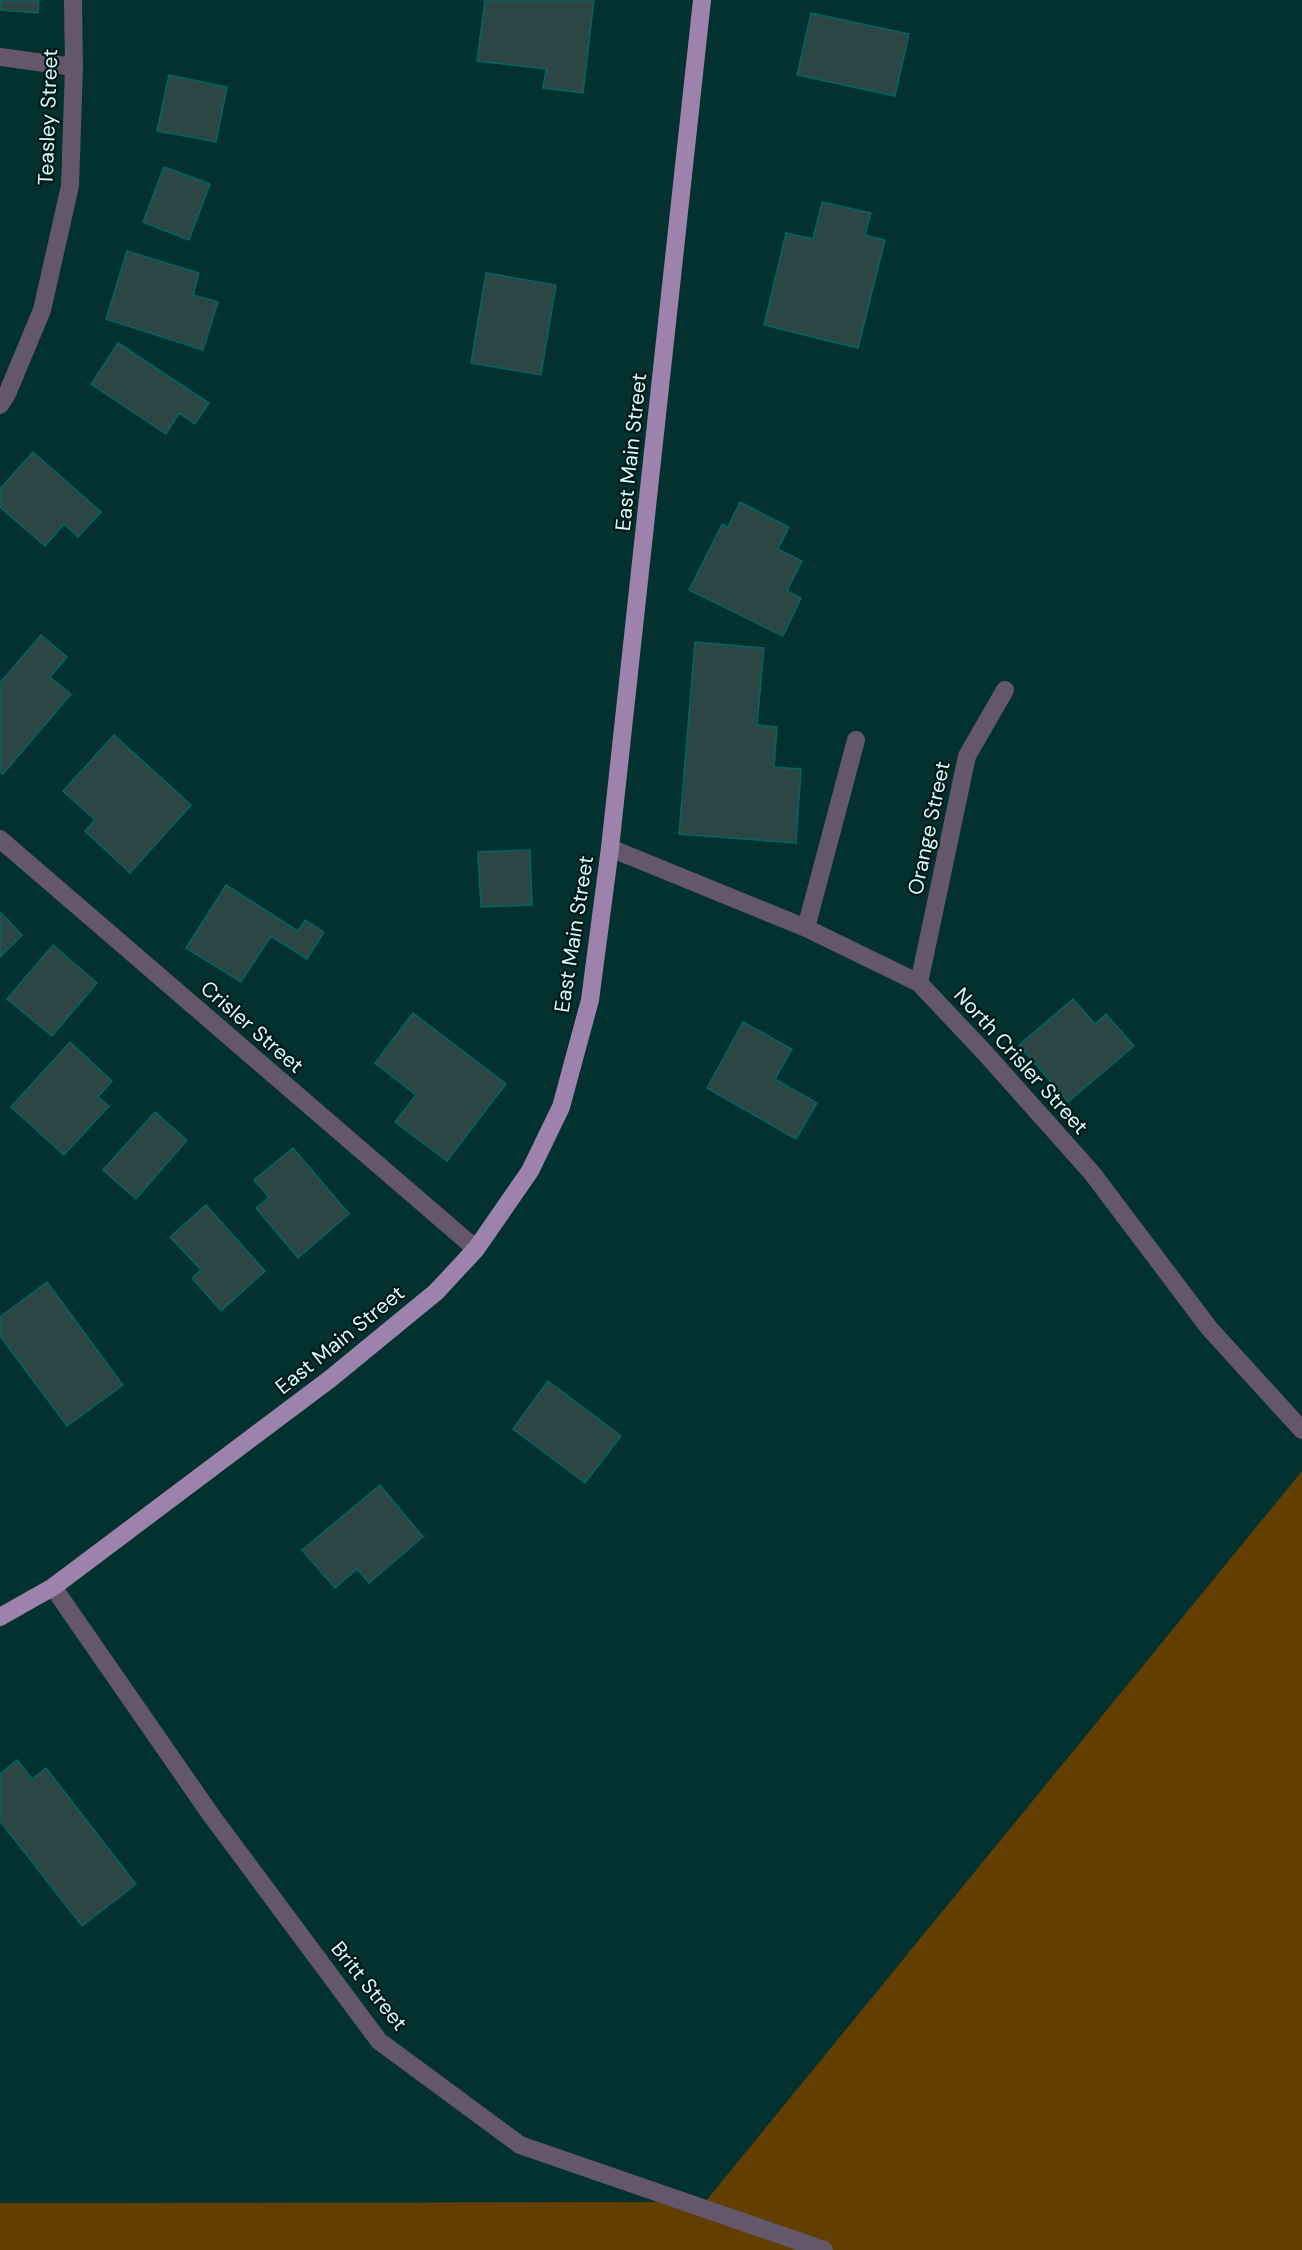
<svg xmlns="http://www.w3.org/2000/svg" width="1302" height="2250" viewBox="0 0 1302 2250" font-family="'DM Sans',sans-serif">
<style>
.green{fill:#623f00}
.building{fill:#2b4645;stroke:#006665;stroke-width:1.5}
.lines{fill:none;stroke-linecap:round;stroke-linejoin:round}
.minor{stroke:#64576b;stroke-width:18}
.major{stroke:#9d83ab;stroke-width:18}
.labels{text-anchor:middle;stroke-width:4.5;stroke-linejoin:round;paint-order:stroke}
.street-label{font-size:21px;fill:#d5fbfa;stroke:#001716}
</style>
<rect width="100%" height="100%" fill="#023130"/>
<path class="green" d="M1302,1471V2250H0V2203L705,2202Z"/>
<path class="building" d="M0,0H39L38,13L0,10Z
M485,0H594L583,93L543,88L546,69L477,61Z
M811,13L909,34L895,96L797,75Z
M169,75L227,87L216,142L157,131Z
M164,167L210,184L189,240L143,222Z
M822,202L871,213L865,235L885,240L858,348L764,325L786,233L813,239Z
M127,251L199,273L193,295L218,302L203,350L106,319Z
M486,273L556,285L541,375L471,363Z
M118,343L209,403L195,424L179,413L166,434L91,384Z
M33,452L101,512L78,537L64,524L45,546L0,507V489Z
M740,502L789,527L778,549L802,561L787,591L801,598L783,636L689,590L722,524L728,527Z
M41,635L67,657L50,677L71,694L3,774L0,772V683Z
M695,642L764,648L757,725L777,727L774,767L801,769L796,843L679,834Z
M114,735L191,805L130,873L85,831L95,820L63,791Z
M530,850L532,905L481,907L478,852Z
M226,885L298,931L305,920L324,932L307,959L271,936L241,982L186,948Z
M0,912L22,935L0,957Z
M53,945L97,983L52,1036L7,999Z
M1073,999L1095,1024L1106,1014L1134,1046L1068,1102L1019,1045Z
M413,1013L506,1084L447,1161L395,1122L416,1095L375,1063Z
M743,1022L792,1049L775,1079L817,1103L796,1139L707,1088Z
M70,1042L112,1081L98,1097L109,1106L64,1155L11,1107Z
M155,1112L187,1140L136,1199L103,1170Z
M293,1148L349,1214L298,1258L256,1208L269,1197L254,1180Z
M206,1205L265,1271L221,1311L192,1278L201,1270L170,1237Z
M47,1282L123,1385L67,1426L0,1336V1317Z
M548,1381L621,1436L585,1483L513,1429Z
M380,1485L423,1537L369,1583L357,1569L335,1588L302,1550Z
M17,1760L32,1779L46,1768L136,1884L82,1926L0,1821V1774Z"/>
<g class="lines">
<path class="minor" d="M0,57L74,67
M0,405L7,394L42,310L70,186L74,67L73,0
M0,839L476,1249
M610,848L806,928L919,983L986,1054L1092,1173L1209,1328L1302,1430
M806,928L856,740
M919,983L967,756L1005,690
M53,1587L211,1815L379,2041L520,2145L824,2250"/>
<path class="major" d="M0,1617L53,1587L330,1379L436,1292L476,1249L530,1171L561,1107L590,1000L610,848L702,0"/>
</g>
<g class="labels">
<g class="street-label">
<text transform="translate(48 117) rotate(-88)" y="7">Teasley Street</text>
<text transform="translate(631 452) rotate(-84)" y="7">East Main Street</text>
<text transform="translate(929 828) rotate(-78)" y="7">Orange Street</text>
<text transform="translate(574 934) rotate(-81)" y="7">East Main Street</text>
<text transform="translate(252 1027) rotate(41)" y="7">Crisler Street</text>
<text transform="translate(1021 1061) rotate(48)" y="7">North Crisler Street</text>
<text transform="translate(340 1340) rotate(-39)" y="7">East Main Street</text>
<text transform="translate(369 1986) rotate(51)" y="7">Britt Street</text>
</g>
</g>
</svg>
